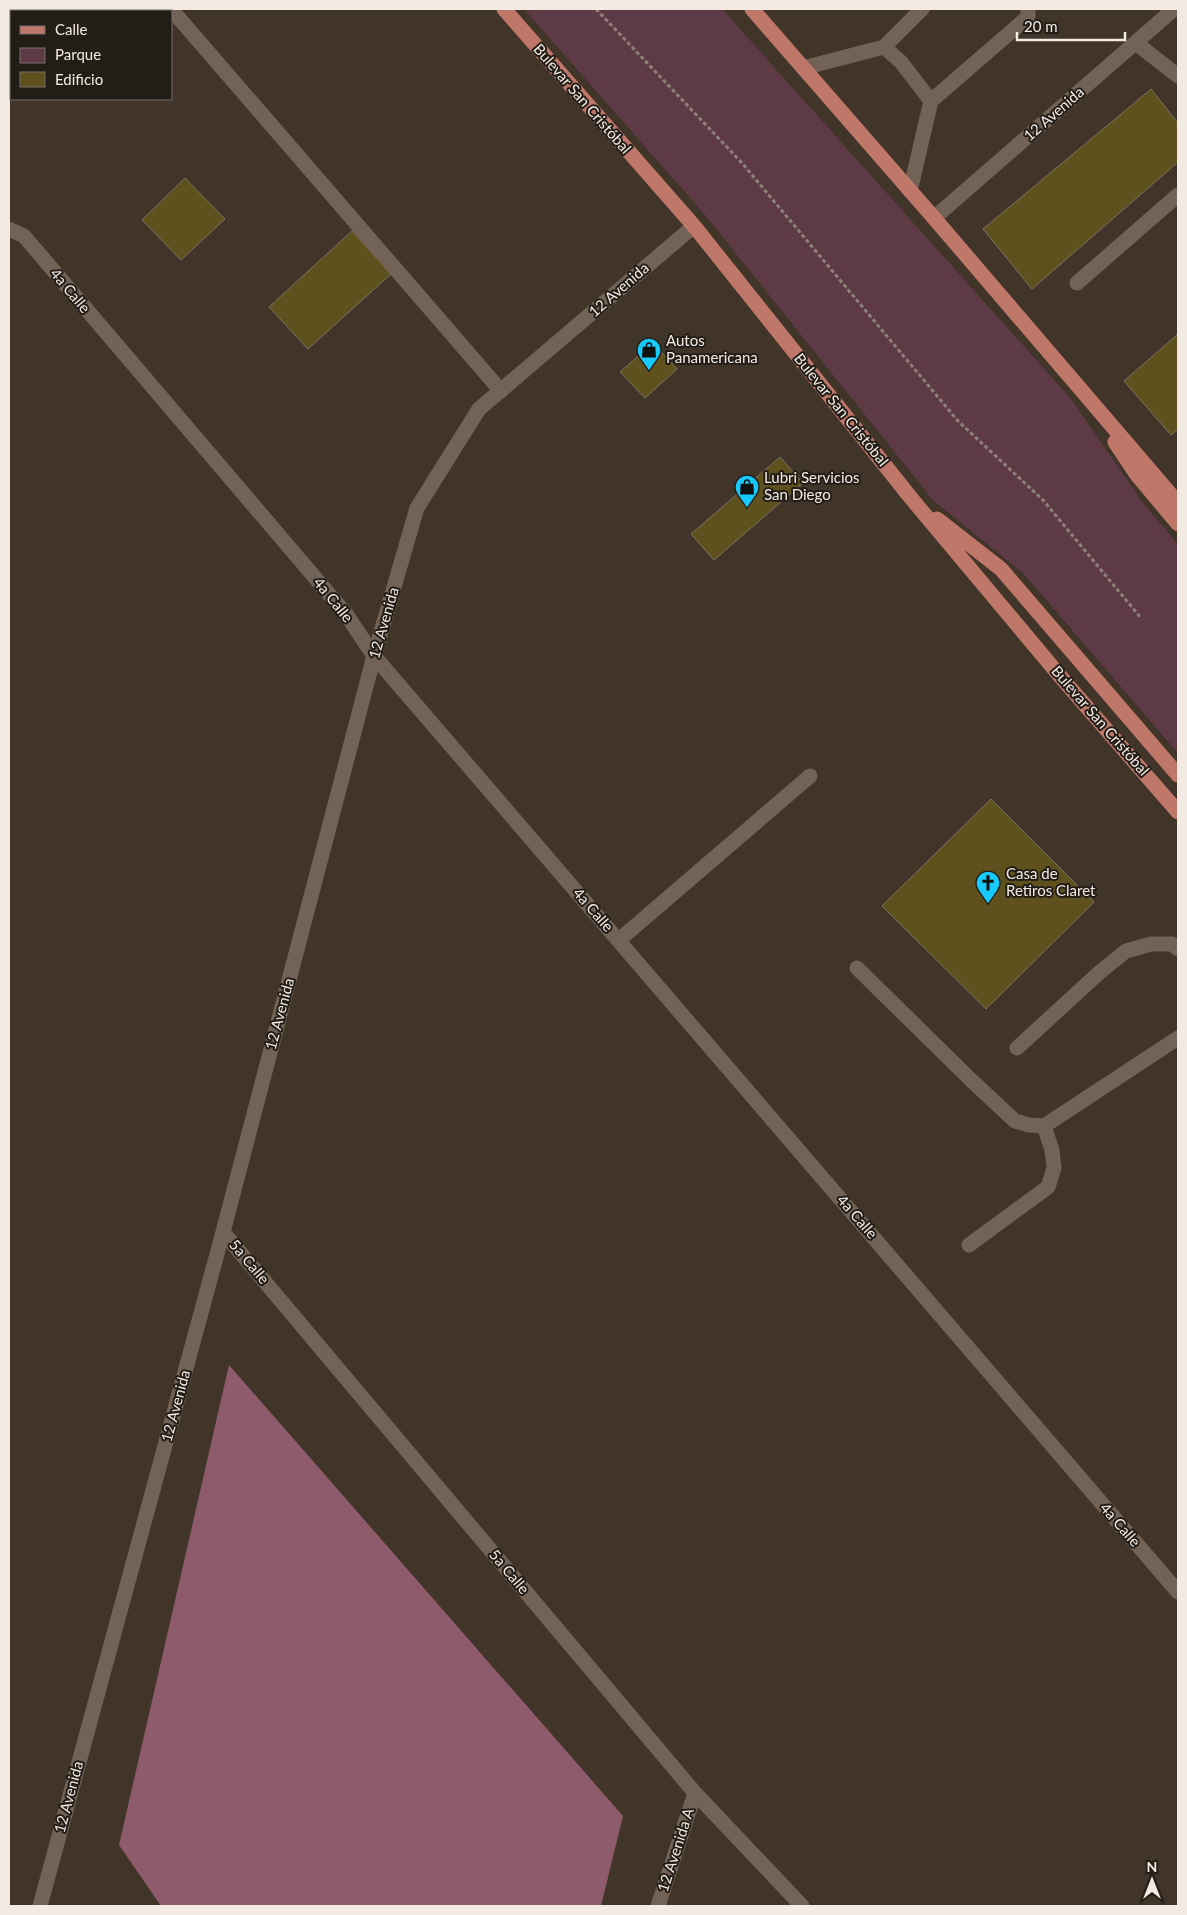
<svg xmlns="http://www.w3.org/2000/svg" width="1187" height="1915" viewBox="0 0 1187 1915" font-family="Lato,sans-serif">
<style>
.green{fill:#5e3a47}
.forest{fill:#8e5b6d}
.building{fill:#5f511e;stroke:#7a7563}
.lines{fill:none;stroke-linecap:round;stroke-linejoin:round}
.path{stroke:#8c8177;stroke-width:3;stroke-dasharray:4 2.5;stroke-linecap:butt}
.lane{stroke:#726356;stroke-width:15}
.street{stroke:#726356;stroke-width:15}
.primary{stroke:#bf7769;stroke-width:15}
.labels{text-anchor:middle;stroke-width:4;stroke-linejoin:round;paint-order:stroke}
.street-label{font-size:15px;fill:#f3eae3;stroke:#231d18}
.poi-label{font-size:15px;fill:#f3eae3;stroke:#231d18;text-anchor:start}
</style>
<rect width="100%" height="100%" fill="#413428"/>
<path class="green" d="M524,9H722L1071,399L1143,503L1178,544V753L1024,574L933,500L706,216Z"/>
<path class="forest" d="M229,1365L623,1816L601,1906H161L119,1845Z"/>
<path class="building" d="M1151,89L1178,123V162L1032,289L983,229Z
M185,178L225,219L181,260L142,220Z
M352,231L391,274L308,349L269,307Z
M1178,334V429L1171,435L1124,381Z
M653,343L677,369L645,398L620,372Z
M780,457L803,483L714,560L691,534Z
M991,799L1094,902L986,1009L882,906Z"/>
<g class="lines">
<path class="path" d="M596,9L742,163L958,421L1043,500L1141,618"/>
<path class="lane" d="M1136,43L1178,76
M884,47L922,9
M803,68L884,47L901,62L931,101L910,191
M931,101L1028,17V9
M1077,283L1178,195
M857,968L971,1080L1015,1121L1029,1125L1044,1126L1178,1038
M1017,1048L1100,972L1126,951L1151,944H1172L1178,949
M969,1245L1048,1187L1054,1168L1052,1150L1044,1126"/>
<path class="street" d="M171,9L501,391
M934,218L1174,9
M9,229L24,236L346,614L374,656L1178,1592
M619,940L810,776
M223,1232L695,1793L802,1906
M40,1906L223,1232L374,656L417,508L479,409L694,226
M658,1906L695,1793"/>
<path class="primary" d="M504,9L694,226L911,498L1065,682L1178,812
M752,9L934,218L1178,503
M1115,442L1137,475L1178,524
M937,519L1001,569L1178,775"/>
</g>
<defs>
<symbol id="shop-pin" viewBox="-11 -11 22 30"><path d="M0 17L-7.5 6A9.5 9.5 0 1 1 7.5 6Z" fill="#18cafc" stroke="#231d18"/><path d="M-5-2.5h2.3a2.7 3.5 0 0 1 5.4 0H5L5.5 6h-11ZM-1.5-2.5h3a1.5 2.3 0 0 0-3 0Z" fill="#111"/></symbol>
<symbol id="church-pin" viewBox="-11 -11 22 30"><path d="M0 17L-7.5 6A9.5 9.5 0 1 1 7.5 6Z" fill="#18cafc" stroke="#231d18"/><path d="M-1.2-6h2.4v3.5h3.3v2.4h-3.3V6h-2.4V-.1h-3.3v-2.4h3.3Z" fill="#111"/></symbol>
</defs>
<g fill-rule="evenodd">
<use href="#shop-pin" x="635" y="336" width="28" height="38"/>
<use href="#shop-pin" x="733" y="473" width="28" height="38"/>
<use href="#church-pin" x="974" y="869" width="28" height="38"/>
</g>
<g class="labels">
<g class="street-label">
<text transform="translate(582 99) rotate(49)" y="5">Bulevar San Cristóbal</text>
<text transform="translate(1054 114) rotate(-41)" y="5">12 Avenida</text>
<text transform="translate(619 290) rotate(-41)" y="5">12 Avenida</text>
<text transform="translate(70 291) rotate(50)" y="5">4a Calle</text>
<text transform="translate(841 410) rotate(51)" y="5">Bulevar San Cristóbal</text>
<text transform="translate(333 600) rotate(51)" y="5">4a Calle</text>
<text transform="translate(384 623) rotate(-74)" y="5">12 Avenida</text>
<text transform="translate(1100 721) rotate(49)" y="5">Bulevar San Cristóbal</text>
<text transform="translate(593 910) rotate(49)" y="5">4a Calle</text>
<text transform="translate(280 1014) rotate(-75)" y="5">12 Avenida</text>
<text transform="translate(857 1217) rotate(49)" y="5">4a Calle</text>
<text transform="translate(249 1262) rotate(50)" y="5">5a Calle</text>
<text transform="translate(176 1406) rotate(-75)" y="5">12 Avenida</text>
<text transform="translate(1120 1525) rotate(49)" y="5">4a Calle</text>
<text transform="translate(509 1572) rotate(50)" y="5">5a Calle</text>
<text transform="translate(69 1797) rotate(-75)" y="5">12 Avenida</text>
<text transform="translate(676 1850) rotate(-72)" y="5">12 Avenida A</text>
</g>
<g class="poi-label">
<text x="666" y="346">Autos<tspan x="666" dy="17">Panamericana</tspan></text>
<text x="764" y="483">Lubri Servicios<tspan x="764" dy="17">San Diego</tspan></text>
<text x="1006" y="879">Casa de<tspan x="1006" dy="17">Retiros Claret</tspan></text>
</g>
</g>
<rect width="1187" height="1915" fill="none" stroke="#f3eae3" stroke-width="20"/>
<rect x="10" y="10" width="162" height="90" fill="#231d18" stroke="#766f69"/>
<rect x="20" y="26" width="25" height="8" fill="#bf7769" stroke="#766f69"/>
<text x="55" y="35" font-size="15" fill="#f3eae3">Calle</text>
<rect x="20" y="48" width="25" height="15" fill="#5e3a47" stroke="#766f69"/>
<text x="55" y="60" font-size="15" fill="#f3eae3">Parque</text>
<rect x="20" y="72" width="25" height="15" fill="#5f511e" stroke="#766f69"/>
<text x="55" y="85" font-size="15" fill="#f3eae3">Edificio</text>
<g transform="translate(1152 1880)" stroke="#231d18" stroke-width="4" paint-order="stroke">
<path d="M0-4L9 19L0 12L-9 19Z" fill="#f3eae3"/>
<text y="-8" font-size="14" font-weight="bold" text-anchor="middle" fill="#f3eae3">N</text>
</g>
<path d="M1017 32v8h108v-8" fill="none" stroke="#f3eae3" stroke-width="2.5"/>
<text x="1024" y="32" font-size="15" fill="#f3eae3" stroke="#231d18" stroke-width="4" paint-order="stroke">20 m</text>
</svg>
